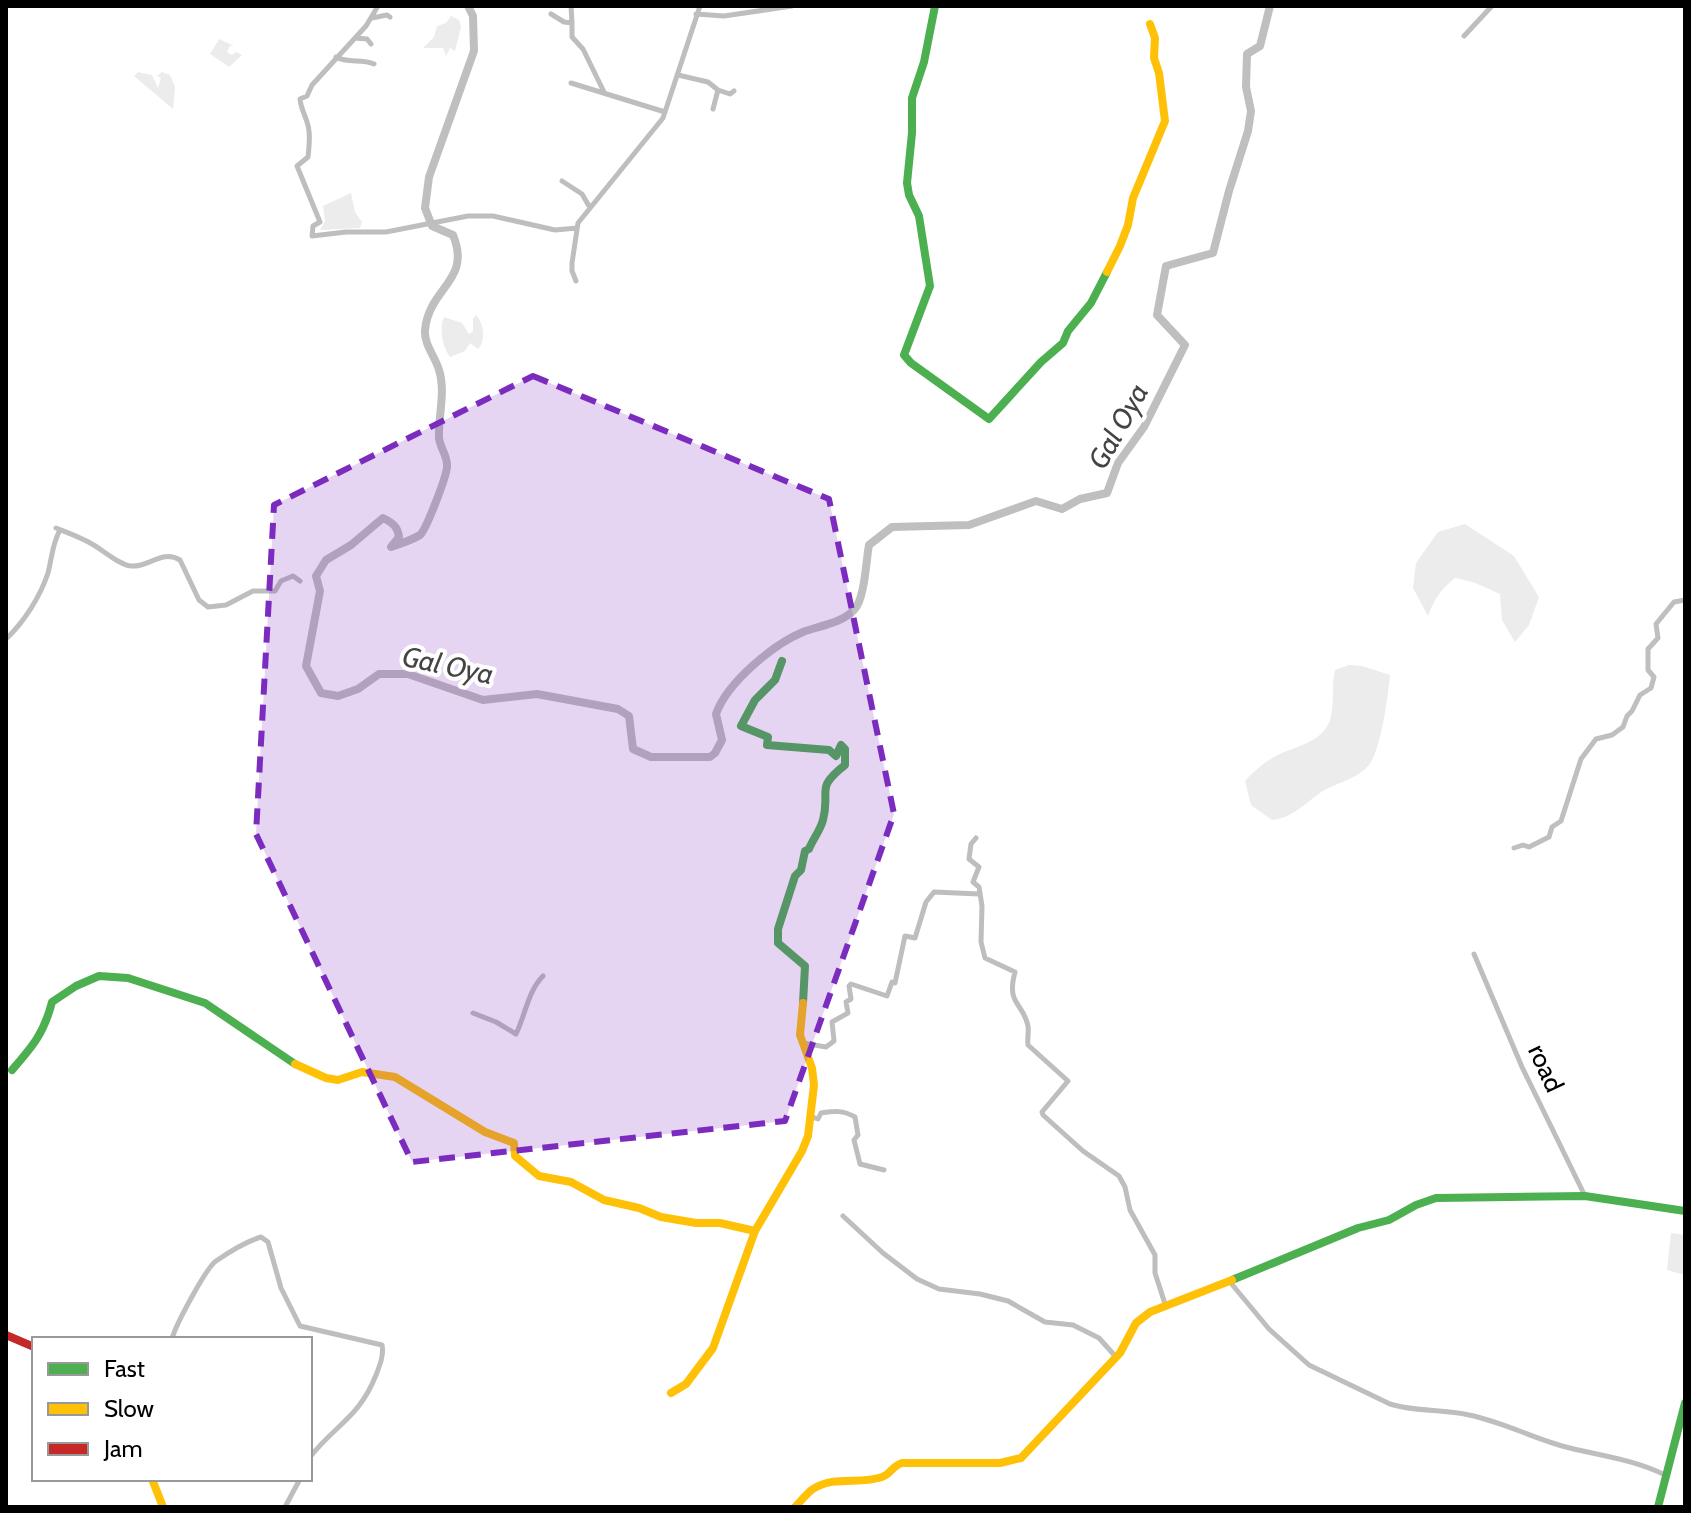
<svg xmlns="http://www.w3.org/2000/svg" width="1691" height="1513" viewBox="0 0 1691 1513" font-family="Cabin,sans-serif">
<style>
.green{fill:#ececec}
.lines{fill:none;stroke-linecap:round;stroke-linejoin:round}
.canal{stroke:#bfbfbf;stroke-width:5}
.river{stroke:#bfbfbf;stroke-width:8}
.street{stroke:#bebebe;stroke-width:5}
.fast{stroke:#4caf50;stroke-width:8}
.slow{stroke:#ffc107;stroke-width:8}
.jam{stroke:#c62828;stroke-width:8}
.marked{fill:#7b2cbf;fill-opacity:0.2;stroke:#7b2cbf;stroke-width:6;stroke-dasharray:16 10;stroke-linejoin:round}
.labels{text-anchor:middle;stroke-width:8;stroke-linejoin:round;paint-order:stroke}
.street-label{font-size:26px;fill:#000;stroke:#fff}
.water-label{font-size:28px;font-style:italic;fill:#444;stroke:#fff}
</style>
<rect width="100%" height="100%" fill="#fff"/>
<path class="green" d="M451,16L459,20L461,27L455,51L450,48L446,56L443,48H423L434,37L437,26L446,23Z
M219,39L234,46H230L227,52L232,55L236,52L242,55L229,67L210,54Z
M138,72L152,75L158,88L161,78L157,76L162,72L170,75L175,87L173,109L134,76Z
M351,193L355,212L362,222L360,228L320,230L325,221L323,206Z
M476,315C484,323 486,341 478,349L470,343L465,351L450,357C442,347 439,327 444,317L462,323L469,334L473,331V319Z
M1465,524L1514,556L1539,597L1529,625L1515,642L1502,620L1500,594L1473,582L1455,578C1441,589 1434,599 1428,616L1413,588L1416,563L1438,532Z
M1349,665L1362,666L1390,675C1388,695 1381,752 1368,766C1356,780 1334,783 1320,793C1303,805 1292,818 1272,820L1251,805L1245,781C1254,771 1262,764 1274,757C1293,746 1322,744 1330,720C1335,703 1331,687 1335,670Z
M1671,1233L1685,1235V1275L1667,1270Z"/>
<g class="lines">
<path class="canal" d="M1514,848L1523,845L1529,847L1549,837L1552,827L1561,821L1581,759L1596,739L1612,735L1623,727L1627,716L1632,711L1640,695L1651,688L1654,677L1648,670V649L1658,638L1656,624L1674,602L1685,600"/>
<path class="river" d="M468,6L473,16L474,51L429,177L425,208L432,226L453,235C472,281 429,287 425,330C424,345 435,356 439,370C446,392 438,416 439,438C440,448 448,456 447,467C446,478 426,530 420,535C412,540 400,544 391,547L399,537C398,527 393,523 383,518L351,545L326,560L316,576L320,591L306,666L321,693L338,696L358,689L379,674H408L483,700L537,694L618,709L629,716L633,749L651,757H710L715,753L722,740L716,714C727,683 772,645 803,632C819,626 842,623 854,610C865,599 866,560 869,545L892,527L969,525L1036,501L1062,509L1080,499L1107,493L1118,463L1144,427L1185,345L1157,315L1166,266L1213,253L1229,191L1248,131L1251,111L1246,87L1247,54L1260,46L1270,6"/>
<path class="street" d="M378,6L366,26L312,85L307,96L300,99C301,111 308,119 309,131C310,139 309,148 308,157L297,166L320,222L313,226L312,236L346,232H386L468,216H493L555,230L577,228
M571,6L572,23
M551,14L564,22L572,23V37L583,49L604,92
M696,14L724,16L792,6
M372,18L387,15L390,17
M1464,36L1492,6
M355,38L367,39L371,44
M336,57C348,64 362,58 374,64
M678,75L708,82L718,90L730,94L734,91
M571,83L665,112
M713,109L718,90
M562,181L582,194L589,206
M576,281L572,271V263L578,223L663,118L700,6
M56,528C68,533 80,537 92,544C103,550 119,565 131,566C148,568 162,549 180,560L199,600L208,607L226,605L253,591H275L281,581L293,576L300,581
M6,639C24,622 40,597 48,573C52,558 52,544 60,530
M976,838L971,844L969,859L979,867L973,882L979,887L982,906L981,942L985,958L1015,972C1006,1005 1023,1002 1028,1026C1029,1032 1027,1039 1028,1045L1068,1081L1042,1112L1043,1115L1083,1151L1119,1176L1125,1187L1130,1210L1155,1255V1273L1166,1307
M1474,954L1522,1067L1585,1196
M473,1013L496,1022L516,1034C525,1016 528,991 543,976
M803,1043L826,1047L834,1041L832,1022L848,1013L846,1002L851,999L849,986L851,984L887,996L892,982L895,983L905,936L915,938L926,902L934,892L979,894
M812,1117L818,1119L821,1113C835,1111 843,1110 855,1117L858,1135L854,1140L860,1164L884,1170
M843,1216L883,1253L917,1279L939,1289L980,1294L1008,1301L1045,1322L1073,1325L1099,1338L1116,1357
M1230,1282L1269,1329L1309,1365L1390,1404C1415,1412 1443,1409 1469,1415C1504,1422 1536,1440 1570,1448C1602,1456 1635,1460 1665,1475
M172,1339C175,1326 206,1268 216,1261C229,1252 245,1242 261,1237L268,1242L281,1288L300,1326L382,1345C384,1355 380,1365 376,1375C359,1418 336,1424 310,1457
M285,1507L300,1479"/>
<path class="fast" d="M935,6L924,62L912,98V133L907,183L909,195L919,216L930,286L904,355L911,363L989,419L1041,362L1063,343L1068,331L1091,303L1107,272
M782,661L775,680L755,700L741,726L768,737L767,745L829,750L836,756L841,745L845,749V765C814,789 831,790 823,820C820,831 813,839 809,849L805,851L801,870L795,876L778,929V943L805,966L803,1003
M12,1070C33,1046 44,1033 52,1002L76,986L99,976L128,978L205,1003L295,1064
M1232,1280L1358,1228L1389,1220L1416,1205L1436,1198L1585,1196L1685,1211
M1658,1507L1685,1403"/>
<path class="slow" d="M1107,272L1120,246L1128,225L1133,198L1165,121L1159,73L1154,58L1155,38L1150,24
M295,1064L326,1078L338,1080L362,1072L395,1077L485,1132L514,1143L515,1156L539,1176L571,1182L604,1200L639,1208L661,1217L696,1223H720L755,1231
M671,1393L686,1384L713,1348L755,1231L802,1151L808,1136L814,1085L812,1068L800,1035L803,1003
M152,1479L163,1507
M795,1507C801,1501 807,1493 813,1489C834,1475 860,1485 882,1477C891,1474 892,1466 902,1463H1000L1021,1458L1120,1353L1136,1323L1150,1312L1232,1280"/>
<path class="jam" d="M6,1335L34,1347"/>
</g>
<path class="marked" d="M533,376L829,499L894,814L785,1121L412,1162L256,834L274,505Z"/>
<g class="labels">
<g class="street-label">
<text transform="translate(1546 1068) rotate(65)" y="9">road</text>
</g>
<g class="water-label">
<text transform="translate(1118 426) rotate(-61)" y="10">Gal Oya</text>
<text transform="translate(448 665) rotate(12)" y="10">Gal Oya</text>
</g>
</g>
<rect width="1691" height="1513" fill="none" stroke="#000000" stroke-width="16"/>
<rect x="32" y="1337" width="280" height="144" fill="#ffffff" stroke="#999999" stroke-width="2"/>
<rect x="48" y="1363" width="40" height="12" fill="#4caf50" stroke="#999999" stroke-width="2"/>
<text x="104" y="1377" font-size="24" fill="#000000">Fast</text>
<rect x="48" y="1403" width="40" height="12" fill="#ffc107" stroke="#999999" stroke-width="2"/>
<text x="104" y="1417" font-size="24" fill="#000000">Slow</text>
<rect x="48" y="1443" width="40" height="12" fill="#c62828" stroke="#999999" stroke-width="2"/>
<text x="104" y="1457" font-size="24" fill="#000000">Jam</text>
</svg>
